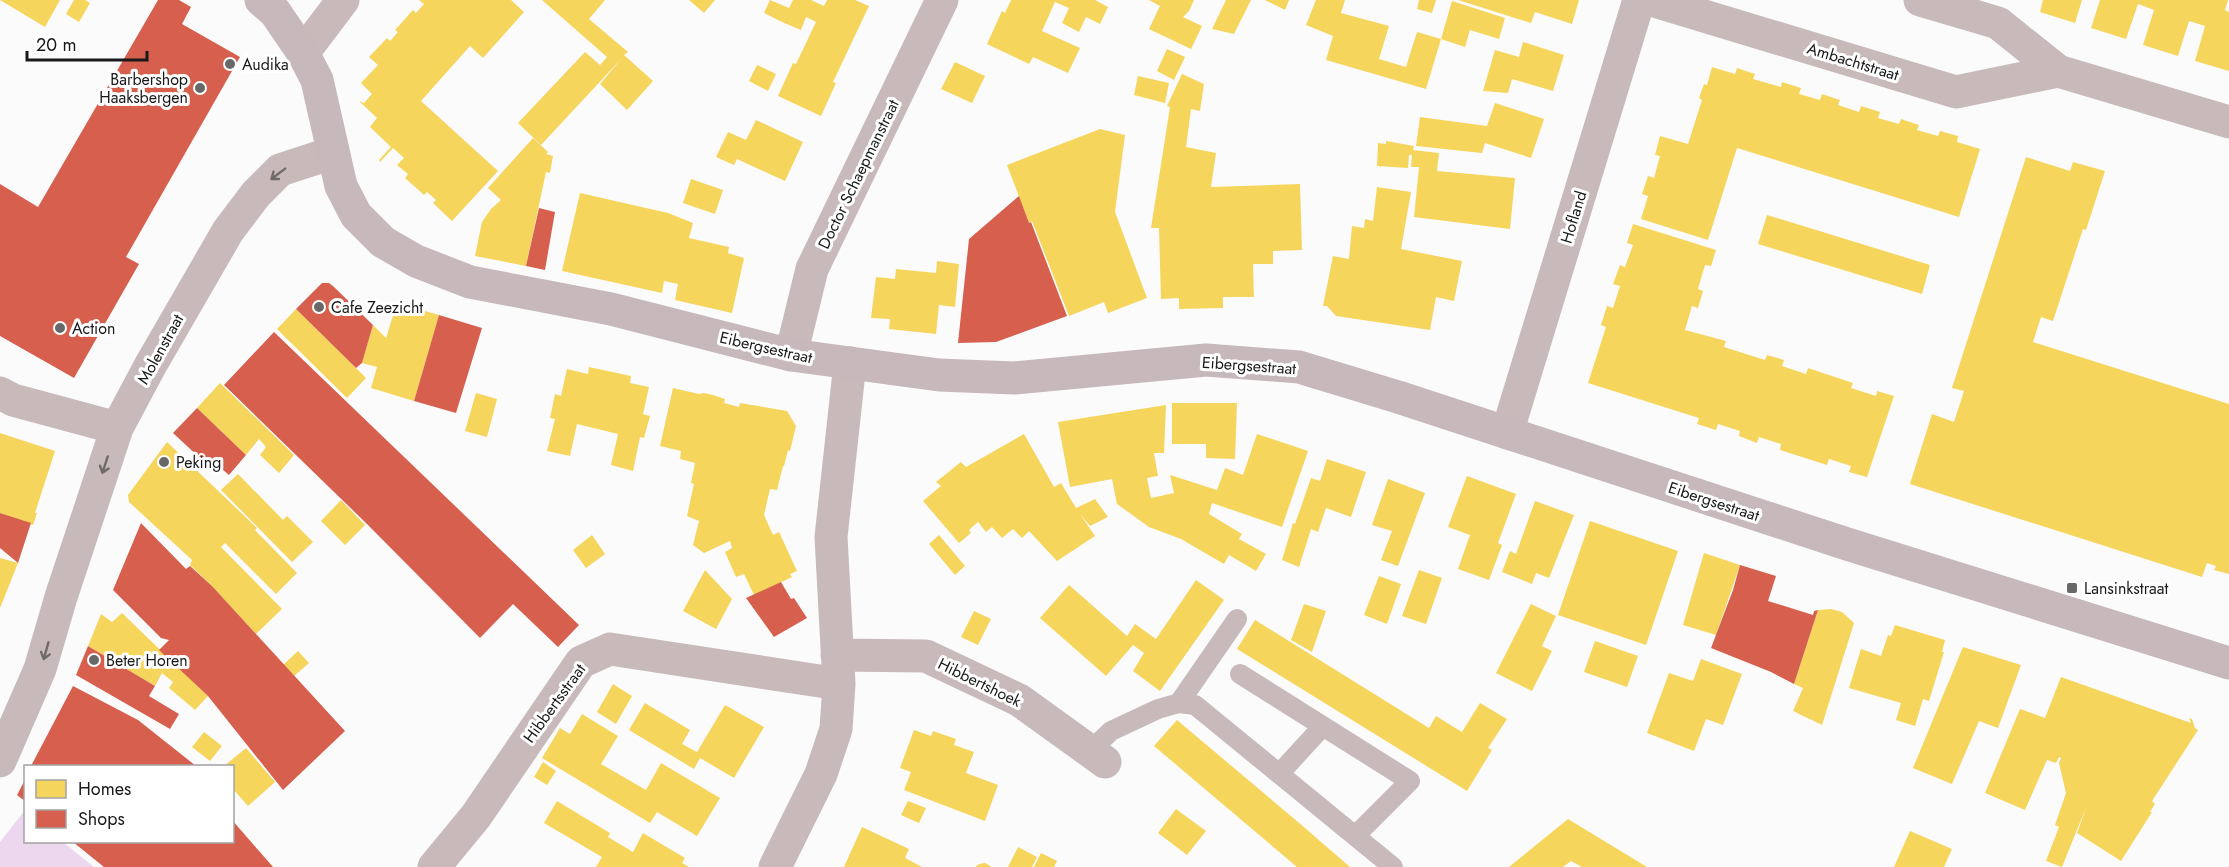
<svg xmlns="http://www.w3.org/2000/svg" width="2229" height="867" viewBox="0 0 2229 867" font-family="Jost,sans-serif">
<style>
.green{fill:#ecd7ee}
.homes{fill:#f6d55c}
.shops{fill:#d6604d}
.lines{fill:none;stroke-linecap:round;stroke-linejoin:round}
.service{stroke:#c8babb;stroke-width:20}
.minor{stroke:#c8babb;stroke-width:33}
.secondary{stroke:#c6b8bb;stroke-width:33}
.oneway{stroke:#716a6a}
.poi-dot{fill:#696869;stroke:#fff;stroke-width:2}
.labels{text-anchor:middle;stroke-width:6;stroke-linejoin:round;paint-order:stroke}
.street-label{font-size:16px;fill:#1a191a;stroke:#fff}
.poi-label{font-size:16px;fill:#1a191a;stroke:#fff;text-anchor:start}
</style>
<rect width="100%" height="100%" fill="#fcfbfc"/>
<path class="green" d="M25,810L26,842H63L94,867H0V842Z"/>
<path class="homes" d="M0,0H60L45,27Z
M74,0H85L90,3L79,22L66,14Z
M419,0H511L524,12L483,58L470,46L421,101L498,171L452,221L433,203L436,200L427,192L424,195L405,178L408,174L397,165L404,158L393,148L380,162L379,160L391,147L370,127L377,118L359,101L364,103L372,94L361,83L378,65L369,57L387,38L390,41L398,32L395,30L413,10L416,13L424,4Z
M542,0H605L589,19L628,52L624,55L653,81L627,110L600,84L622,58L541,145L518,123L585,52L600,65L607,57Z
M689,0H715L704,13Z
M770,0L789,8L793,0H811L824,6L827,0H855L869,6L833,82L836,83L821,116L778,96L793,63L796,64L816,22L806,17L801,30L782,22L764,13Z
M1011,0H1095L1108,7L1100,24L1086,17L1079,32L1062,23L1069,8L1055,2L1042,31L1080,48L1068,73L1033,57L1029,64L987,44L1002,11L1005,13Z
M1149,0H1194L1189,11L1183,17L1202,26L1191,49L1149,29L1160,6Z
M1226,0H1251L1234,34L1212,29Z
M1265,0H1289L1285,10Z
M1316,0H1345L1341,13L1389,26L1379,59L1406,67L1417,32L1441,39L1426,89L1326,60L1333,36L1306,25Z
M1419,0H1436L1432,13L1417,9Z
M1458,0H1579L1572,24L1535,12L1531,23Z
M2043,0H2082L2075,23L2040,12Z
M2100,0H2228L2225,10L2229,12V71L2195,61L2205,26L2189,21L2178,56L2143,45L2154,10L2138,4L2126,39L2091,28Z
M1452,1L1505,18L1499,39L1470,30L1465,47L1441,39Z
M1523,42L1564,55L1553,91L1512,79L1508,93L1483,91L1495,50L1519,57Z
M1167,49L1185,57L1174,80L1157,71Z
M955,62L985,76L972,103L941,89Z
M757,65L776,74L768,91L749,81Z
M1712,67L1735,74L1737,68L1755,74L1753,79L1781,87L1782,82L1801,88L1799,94L1820,100L1822,94L1840,100L1838,105L1859,112L1861,106L1880,112L1878,118L1899,124L1901,119L1919,125L1917,130L1938,136L1940,131L1958,136L1957,142L1980,149L1959,217L1737,148L1708,240L1641,219L1648,196L1642,194L1648,176L1654,178L1660,156L1655,155L1660,136L1688,144L1702,100L1699,98L1704,84L1707,85Z
M1182,74L1204,84L1200,111L1191,109L1186,147L1216,153L1211,187L1300,184L1302,250L1273,251V264H1253L1254,297H1223V308L1179,309V298L1161,299L1159,228H1151L1170,107L1167,106Z
M1138,76L1169,83L1165,103L1134,95Z
M1495,103L1544,119L1531,158L1485,143L1482,153L1416,146L1420,117L1487,126Z
M756,120L803,142L785,181L737,159L734,165L716,157L728,132L746,140Z
M1100,129L1125,135L1115,212L1147,298L1108,313L1104,302L1069,316L1032,221L1029,223L1007,165Z
M533,138L548,152L546,154L553,156L550,173L546,172L526,266L475,256L482,222L491,209L501,200L488,188Z
M1386,141L1414,146L1413,150L1439,153L1437,171L1515,178L1510,229L1414,217L1419,167H1411L1412,155H1409L1408,168L1377,166L1378,143L1386,144Z
M2026,157L2070,171L2073,162L2105,171L2086,230L2083,229L2053,321L2041,317L2033,342L2229,404V574L2214,570L2216,566L2207,563L2202,577L1910,484L1932,414L1954,422L1964,391L1952,388Z
M691,179L723,190L715,214L683,203Z
M1377,187L1411,192L1401,249L1462,261L1454,301L1436,297L1430,330L1336,316L1327,306H1323L1333,256L1349,259L1352,226L1364,228L1365,219L1373,221Z
M580,193L668,213L693,223L689,238L729,247L728,253L744,258L732,313L675,300L678,284L664,281L662,293L562,271Z
M1767,215L1930,265L1922,294L1758,244Z
M1633,224L1716,250L1711,266L1705,265L1698,289L1703,291L1698,308L1692,306L1685,330L1726,341L1724,347L1765,360L1767,355L1784,360L1782,366L1806,374L1808,368L1853,383L1851,388L1876,396L1877,391L1894,396L1867,477L1849,472L1851,466L1829,459L1827,465L1780,450L1781,444L1759,437L1757,443L1739,436L1740,431L1718,424L1716,430L1697,424L1699,418L1588,383L1606,327L1601,325L1607,306L1613,308L1620,286L1613,284L1620,265L1625,267L1633,245L1627,243Z
M937,261L959,264L955,307L939,305L936,334L889,329L890,319L871,318L876,277L895,279L896,269L936,273Z
M397,303L439,315L414,401L371,388L377,367L362,363L373,325L386,338Z
M296,309L366,378L347,398L277,329Z
M589,367L631,376L630,383L649,387L643,414L650,416L644,438L640,437L633,471L611,465L618,434L577,424L570,456L547,451L555,419L550,418L555,394L561,396L567,369L588,374Z
M220,383L294,455L279,473L260,455L266,447L259,439L246,455L197,408Z
M673,388L699,394L704,393L713,395L725,399L724,403L739,407L740,403L787,411L796,426L790,451L788,450L784,466H783L777,490L770,489L764,515L773,535L779,532L797,571L790,574L792,577L754,595L744,574L736,577L725,552L732,548L730,541L704,553L693,545L699,521L687,516L694,484L691,483L695,463L680,459L681,451L660,446Z
M476,393L497,399L487,437L465,431Z
M1172,403H1237L1235,459L1206,458V444H1172Z
M1166,405L1164,453H1154L1158,476L1147,478L1151,498L1174,493L1170,475L1217,490L1225,468L1243,475L1257,434L1308,451L1282,527L1212,503L1209,514L1242,534L1239,539L1266,554L1256,571L1229,555L1224,564L1181,539L1149,527L1117,504L1112,479L1070,487L1058,422Z
M0,433L55,451L35,513H37L33,525L0,513Z
M1024,434L1054,487L1061,483L1076,508L1095,499L1108,517L1090,526L1080,514L1095,536L1057,561L1029,531L1022,538L1013,529L1002,538L992,527L986,532L978,522L969,530L971,533L959,543L923,501L941,486L936,482L961,462L966,467Z
M167,442L257,528L255,530L297,573L276,594L225,543L221,547L282,609L256,634L212,586L190,565L192,560L129,502L128,495Z
M1327,459L1366,472L1351,517L1326,508L1318,532L1311,529L1299,567L1282,560L1293,523L1295,524L1311,478L1320,481Z
M238,474L283,520L287,516L313,542L292,562L221,490Z
M1467,476L1516,494L1498,543L1502,545L1489,580L1458,569L1470,535L1448,527Z
M1388,479L1425,493L1398,566L1381,560L1392,531L1372,525Z
M341,500L365,525L345,545L321,521Z
M1535,501L1574,515L1549,578L1536,573L1532,584L1502,572L1510,551L1516,554Z
M1590,521L1678,551L1646,645L1558,615Z
M592,535L605,554L586,568L573,550Z
M939,535L965,566L955,575L929,544Z
M1704,553L1740,565L1716,635L1683,625Z
M0,558L18,563L0,608Z
M705,570L732,599L716,629L683,611Z
M1419,570L1442,578L1426,624L1402,616Z
M1379,576L1401,584L1387,624L1364,615Z
M1196,580L1224,600L1160,691L1133,671L1144,653L1133,645L1106,676L1040,618L1069,585L1127,636L1135,624L1156,639Z
M1304,604L1326,611L1312,652L1291,640Z
M1531,604L1556,616L1542,646L1552,651L1532,691L1496,673Z
M1831,609L1842,612L1854,623L1822,725L1793,711L1803,688L1794,684L1818,610Z
M974,611L991,619L978,645L961,637Z
M122,613L208,696L195,710L169,688L173,682L162,673L155,686L88,646L101,614L112,622Z
M1255,620L1429,728L1436,716L1462,732L1480,703L1507,719L1488,748L1492,750L1467,791L1237,649Z
M1895,625L1945,640L1942,652H1944L1929,701L1923,699L1915,726L1896,720L1901,703L1849,688L1861,649L1881,656L1888,635L1891,636Z
M1595,641L1638,656L1627,687L1584,672Z
M1963,647L2021,665L1998,728L1979,721L1952,784L1913,768Z
M298,651L309,663L294,676L283,665Z
M1701,659L1742,674L1723,725L1706,719L1694,751L1647,733L1669,673L1693,681Z
M2061,677L2191,723L2189,718L2192,719L2195,728L2198,730L2152,801L2155,804L2150,812H2152L2121,861L2077,833L2087,805L2062,867L2046,861L2059,827L2055,825L2066,793L2059,763L2061,758L2059,757L2056,763L2047,760L2025,810L1985,793L2020,709L2045,718Z
M613,684L632,696L616,724L597,712Z
M645,703L690,730L682,744L697,752L725,705L764,727L734,778L700,758L694,769L629,730Z
M582,714L618,736L601,764L646,790L661,763L720,798L697,836L657,812L650,823L542,758L560,728L570,734Z
M1177,720L1298,822L1350,867H1297L1154,746Z
M914,730L931,736L933,731L956,739L954,745L974,752L966,773L998,785L985,821L904,790L911,772L900,768Z
M204,732L222,746L210,761L192,747Z
M246,748L275,782L248,806L232,788V766H224Z
M543,762L556,771L547,785L534,777Z
M557,801L610,833L608,837L633,852L643,833L685,858L682,863L689,867H596L602,857L544,823Z
M908,801L926,808L919,823L901,815Z
M1176,809L1206,831L1187,855L1158,833Z
M1568,819L1647,867H1582L1571,861L1563,867H1509Z
M862,827L909,849L905,858L922,867H844Z
M1910,831L1952,849L1944,867H1894Z
M1018,847L1037,857L1032,867H1008Z
M1041,853L1057,861L1054,867H1034Z
M985,863L992,867H975L979,864Z"/>
<path class="shops" d="M158,0H179L191,7L182,24L240,57L126,257L139,264L74,378L0,336V184L38,207Z
M1019,196L1029,223L1031,222L1067,316L996,342L958,343L969,239Z
M539,208L555,212L545,270L526,266Z
M322,283H329L333,286L373,325L362,363L356,368L296,309Z
M439,315L482,328L456,413L414,401Z
M274,332L579,625L558,647L513,604L480,638L367,524L224,385Z
M197,408L246,455L229,475L222,469L217,474L173,433Z
M0,513L31,523L18,563L0,548Z
M141,523L186,569L190,566L212,586L345,731L283,790L208,696L159,650L169,640L161,638L113,590Z
M1740,565L1776,576L1768,601L1813,615L1814,611L1818,610L1794,684L1771,672L1711,648L1733,590Z
M781,582L791,599L794,598L807,618L774,637L746,598Z
M88,646L155,686L149,696L179,714L170,729L76,675Z
M73,686L138,720L196,766H31Z
M26,778V802L17,795Z
M232,820L273,867H104L73,842H232Z"/>
<g class="lines">
<path class="service" d="M1240,674L1410,781L1355,836
M1179,703L1237,619
M1090,751L1111,731L1158,709L1179,703L1195,705L1393,867
M1279,774L1323,726"/>
<path class="minor" d="M1651,0L1956,92L2058,71
M1920,0L1998,23L2058,71L2229,122
M303,53L343,0
M791,355L812,269L942,0
M0,393L13,400L117,428
M1507,433L1639,0
M837,655L926,656L1019,700L1105,762
M0,761L40,669L61,597L117,428L150,366L228,231L256,194L280,170L332,153
M434,867L476,816L581,662L610,649L839,684
M775,867L821,774L836,729L839,684L831,537L850,363"/>
<path class="secondary" d="M261,0L275,12L303,53L317,80L341,186L356,215L383,242L416,261L470,282L611,309L791,355L939,375L1014,378L1206,360L1299,367L1398,397L1847,544L2229,663"/>
</g>
<defs><path id="oneway-shaft" d="M-6 0H5M1.5-3L5.5 0L1.5 3" fill="none" stroke-width="1.6" stroke-linecap="round" stroke-linejoin="round" transform="scale(1.5)"/></defs>
<g class="oneway">
<use href="#oneway-shaft" transform="translate(278 174) rotate(143)"/>
<use href="#oneway-shaft" transform="translate(105 465) rotate(108)"/>
<use href="#oneway-shaft" transform="translate(46 651) rotate(106)"/>
</g>
<g class="poi-dot">
<circle cx="230" cy="64" r="6"/>
<circle cx="200" cy="88" r="6"/>
<circle cx="319" cy="307" r="6"/>
<circle cx="60" cy="328" r="6"/>
<circle cx="164" cy="462" r="6"/>
<rect x="2066" y="582" width="12" height="12" rx="3"/>
<circle cx="94" cy="660" r="6"/>
</g>
<g class="labels">
<g class="street-label">
<text transform="translate(1853 61) rotate(17)" y="6">Ambachtstraat</text>
<text transform="translate(858 174) rotate(-64)" y="6">Doctor Schaepmanstraat</text>
<text transform="translate(1573 217) rotate(-73)" y="6">Hofland</text>
<text transform="translate(766 347) rotate(13)" y="6">Eibergsestraat</text>
<text transform="translate(160 349) rotate(-61)" y="6">Molenstraat</text>
<text transform="translate(1249 365) rotate(4)" y="6">Eibergsestraat</text>
<text transform="translate(1714 501) rotate(18)" y="6">Eibergsestraat</text>
<text transform="translate(980 682) rotate(26)" y="6">Hibbertshoek</text>
<text transform="translate(554 703) rotate(-54)" y="6">Hibbertsstraat</text>
</g>
<g class="poi-label">
<text x="242" y="70">Audika</text>
<text x="188" y="85" text-anchor="end">Barbershop<tspan x="188" dy="18">Haaksbergen</tspan></text>
<text x="331" y="313">Cafe Zeezicht</text>
<text x="72" y="334">Action</text>
<text x="176" y="468">Peking</text>
<text x="2084" y="594">Lansinkstraat</text>
<text x="106" y="666">Beter Horen</text>
</g>
</g>
<rect x="24" y="765" width="210" height="78" fill="#ffffff" stroke="#a3a3a3" stroke-width="1.5"/>
<rect x="36" y="780" width="30" height="18" fill="#f6d55c" stroke="#a3a3a3" stroke-width="1.5"/>
<text x="78" y="795" font-size="18" fill="#1a191a">Homes</text>
<rect x="36" y="810" width="30" height="18" fill="#d6604d" stroke="#a3a3a3" stroke-width="1.5"/>
<text x="78" y="825" font-size="18" fill="#1a191a">Shops</text>
<path d="M27 51v9h120v-9" fill="none" stroke="#1a191a" stroke-width="3"/>
<text x="36" y="51" font-size="18" fill="#1a191a" stroke="#ffffff" stroke-width="4.5" paint-order="stroke">20 m</text>
</svg>
